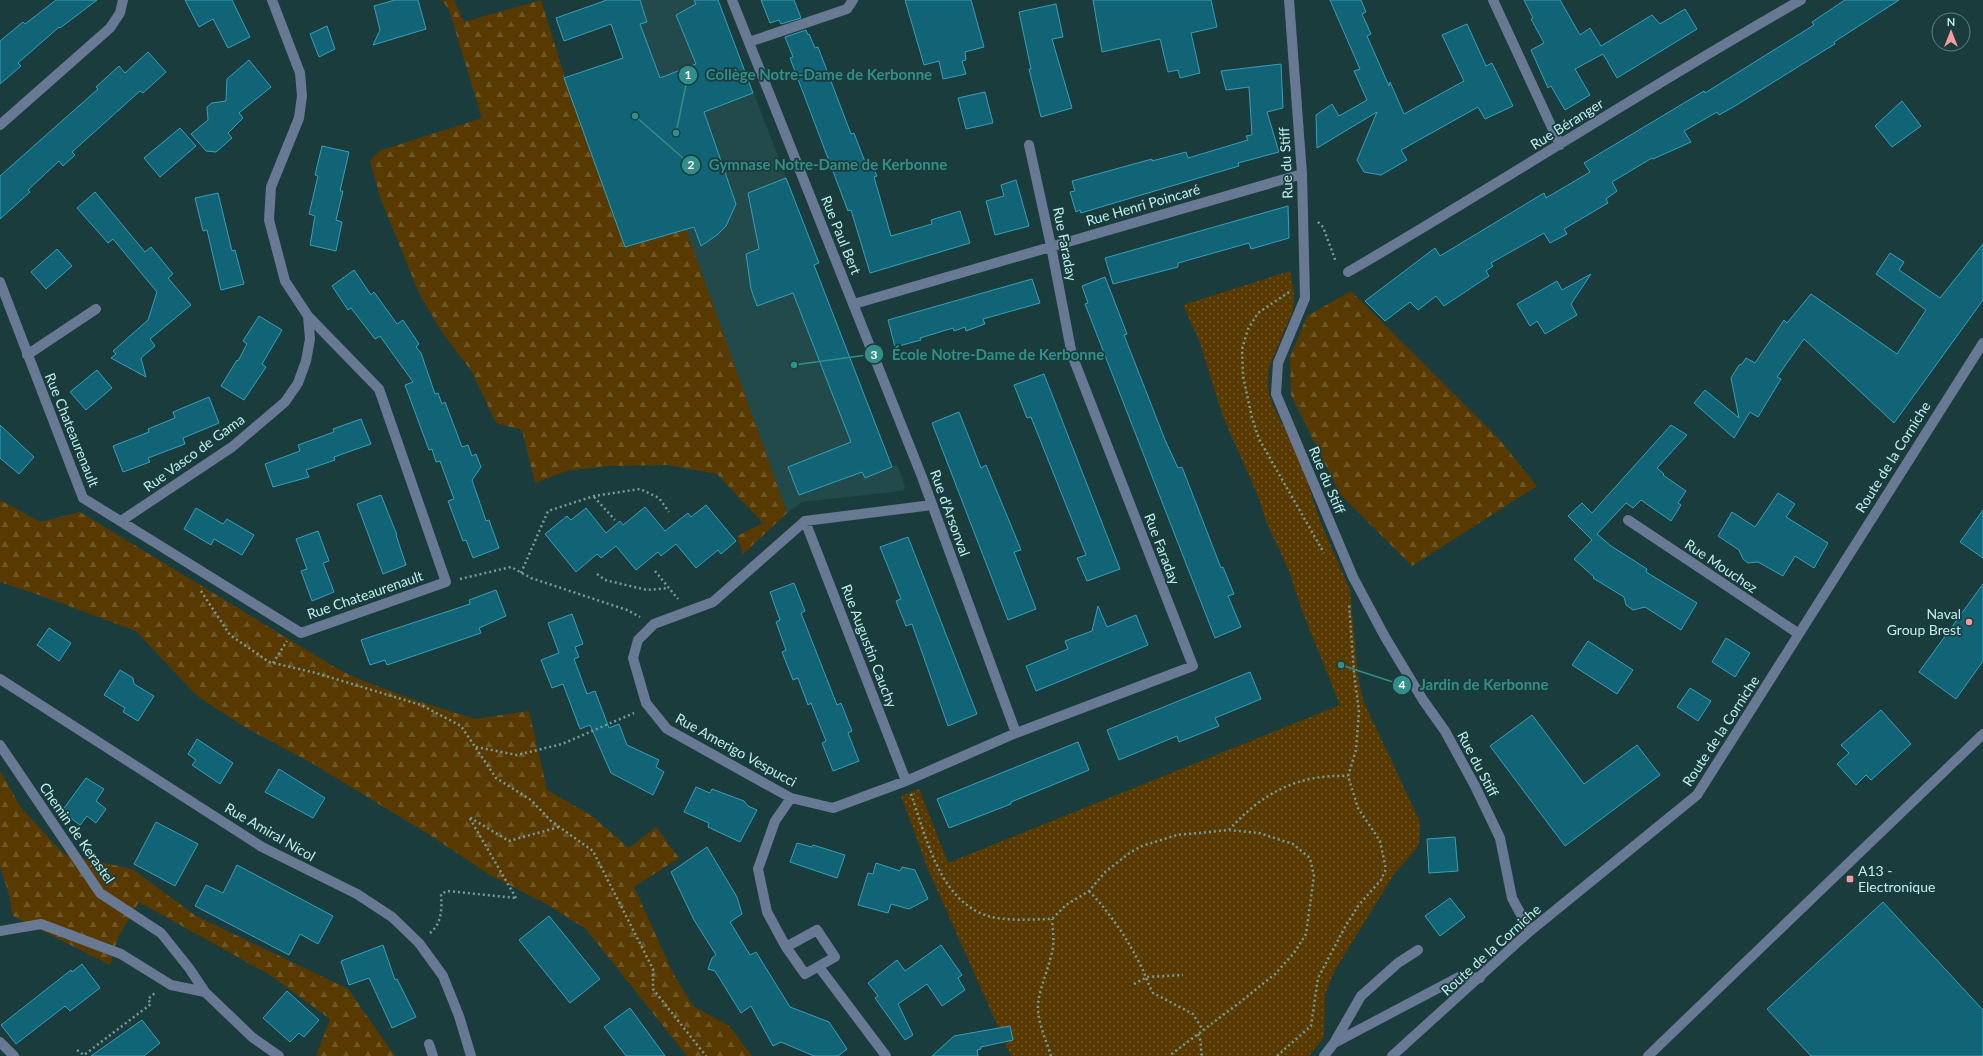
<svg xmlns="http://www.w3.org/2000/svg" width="1983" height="1056" viewBox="0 0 1983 1056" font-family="Lato,sans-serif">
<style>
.built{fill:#234a4b}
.green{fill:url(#green-dots)}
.forest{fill:url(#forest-firs)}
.building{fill:#116476;stroke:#3a9eb7}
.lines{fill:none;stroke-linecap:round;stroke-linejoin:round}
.path{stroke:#739c9d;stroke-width:2.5;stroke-dasharray:2 3;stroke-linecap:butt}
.minor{stroke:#687a93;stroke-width:10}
.poi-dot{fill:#f59b9e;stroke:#1b3c3d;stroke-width:1.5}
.labels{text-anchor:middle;stroke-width:3.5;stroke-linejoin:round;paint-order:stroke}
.street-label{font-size:14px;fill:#bfeff0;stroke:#1b3c3d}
.poi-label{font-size:14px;fill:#bfeff0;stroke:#1b3c3d;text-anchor:end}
.leader{fill:none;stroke:#328e88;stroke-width:1.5}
.callout-dot{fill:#328e88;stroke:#1b3c3d;stroke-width:1.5}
.mark-label{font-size:12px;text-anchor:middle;font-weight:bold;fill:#fff}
.callout-label{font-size:15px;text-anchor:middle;font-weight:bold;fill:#328e88;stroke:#1b3c3d;stroke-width:3.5;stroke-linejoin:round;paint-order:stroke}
</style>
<defs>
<pattern id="green-dots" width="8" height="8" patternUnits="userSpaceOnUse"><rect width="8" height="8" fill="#583a00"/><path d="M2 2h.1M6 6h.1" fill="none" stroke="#6e5726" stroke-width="1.8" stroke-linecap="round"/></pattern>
<pattern id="forest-firs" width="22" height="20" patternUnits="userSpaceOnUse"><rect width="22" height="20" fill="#583a00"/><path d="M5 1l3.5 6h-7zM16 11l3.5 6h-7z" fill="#6e5726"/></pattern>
</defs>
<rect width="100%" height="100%" fill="#1b3c3d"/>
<path class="built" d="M602,0H718L819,263L814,265L892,467L897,465L905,486L903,491L802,502L787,513L698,264L565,78L623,58Z"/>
<path class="green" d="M1290,271L1294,292L1293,310L1269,367L1268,381L1269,395L1275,410L1303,463L1309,487L1320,521L1350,590L1358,676L1363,700L1419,820L1420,826L1419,842L1416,849L1394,874L1335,970L1325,994L1324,1037L1309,1056H1011L928,869L901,796L919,789L948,863L1340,705L1303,613L1289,571L1266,521L1258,496L1223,417L1199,340L1183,305Z"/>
<path class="forest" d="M442,0H454L464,22L541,0L565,78L686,229L787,513L743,554L737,536L763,523L717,474L668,465L607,466L566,471L535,483L522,430L496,423L472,372L440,329L419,293L381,200L370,161L379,151L482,118L449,10Z
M1351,291L1499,439L1537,486L1412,566L1340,494L1291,395L1290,357L1307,316Z
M0,500L40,522L80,512L338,669L363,681L418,701L475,719L529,711L547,790L592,816L629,848L656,827L679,858L634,887L673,973L693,1006L729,1026L752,1056H687L586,929L548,905L490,875L428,834L310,762L248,729L197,696L136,631L42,596L0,582Z
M0,771L22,809L64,854L132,869L196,916L348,989L395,1056H316L330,1019L270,975L139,902L118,937L110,965L13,916L8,891L0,867Z"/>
<path class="building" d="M56,0H97L60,28L59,27L18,63L21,66L0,84V41L23,22L25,24Z
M185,0H232L250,37L228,48L213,19L199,27Z
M395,0H418L426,29L373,45L380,30L374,6Z
M607,0H640L647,22L640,24L660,78L696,64L676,15L696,4L694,0H718L753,93L704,112L736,204L726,226L717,235L701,246L694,227L625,247L564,78L623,58L611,24L564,41L556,18Z
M761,0H794L801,18L781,24L779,20L770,23Z
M905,0H971L984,47L965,52L966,60L962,61L966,74L943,79L939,61L924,65Z
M1093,0H1211L1217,27L1191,33L1200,73L1180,78L1178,70L1168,72L1160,39L1102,52Z
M1330,0H1361L1366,12L1362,14L1371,34L1367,36L1389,86L1390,82L1404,114L1464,81L1442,35L1467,24L1486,66L1492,63L1513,106L1485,119L1478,107L1401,150L1407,160L1381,175L1364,172L1357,160L1377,112L1317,148L1316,115L1332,104L1339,116L1367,100L1354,71L1360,69Z
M1524,0H1560L1580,35L1590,28L1601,46L1652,15L1660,24L1685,9L1697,29L1617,78L1603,54L1575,69L1590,95L1565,110L1551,86L1548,88L1531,50L1544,43L1531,19L1533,18Z
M1845,0H1899L1834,42L1835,44L1825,50L1735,106L1719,115L1717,112L1684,131L1691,142L1653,159L1652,158L1612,182L1617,191L1606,199L1608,203L1564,229L1567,234L1550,243L1544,233L1491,263L1493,266L1486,271L1489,276L1444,306L1436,296L1418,310L1410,302L1385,321L1365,301L1435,248L1440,256L1544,193L1546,198L1590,172L1584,163L1704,91L1705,93L1814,25L1812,22Z
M1056,4L1063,37L1052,39L1072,108L1041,117L1029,69H1031L1019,12Z
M327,26L335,49L319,57L310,34Z
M806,30L808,35L809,34L815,48L818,47L851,134L854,133L865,162L870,160L877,176L874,177L891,236L932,224L931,220L960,211L970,243L870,273L851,210L848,211L790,58L793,57L785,37Z
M148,52L166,72L143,93L140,91L72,152L75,155L63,166L59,161L28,190L30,192L0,219V176L98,89L96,87L119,66L125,73Z
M249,60L271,87L239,113L243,118L228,133L232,138L216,152L206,151L191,134L208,120L207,107L212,103L226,101L227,79Z
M1281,64L1283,108L1267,112L1279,152L1238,163L1239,166L1094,209L1081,213L1080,210L1076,212L1070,192L1075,191L1072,181L1152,159V161L1186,152L1188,158L1248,140L1246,136L1252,135L1249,87L1226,90L1221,71Z
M985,92L993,123L966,129L958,98Z
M1902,101L1921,126L1892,147L1875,126Z
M180,128L196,146L160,177L144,158Z
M322,146L349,152L340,191H343L336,220L342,222L336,251L310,245L315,216L309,214L318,176L315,175Z
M786,178L819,263L814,265L892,467L865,478L862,472L799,495L788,467L851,442L793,293L757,306L751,289L746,254L759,249L748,193Z
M1016,180L1029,226L995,235L986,201L1004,196L1001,185Z
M95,192L145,252L151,247L173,274L168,278L191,305L150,339L155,346L141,358L146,377L111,358L116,354L113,351L148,320L157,292L113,239L108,243L77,208Z
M218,193L232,251L235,250L244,284L221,290L207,230L203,231L195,198Z
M1288,206L1289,238L1251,249L1249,243L1178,263V267L1113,284L1105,258Z
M1983,244V300L1894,423L1804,339L1777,377L1781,379L1758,417L1750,412L1734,438L1694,403L1705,390L1739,418L1731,378L1739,365L1742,364L1746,358L1755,363L1784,320L1787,323L1811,294L1897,354L1926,310L1876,274L1890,253L1904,262L1899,270L1940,298Z
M57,249L72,266L46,289L31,272Z
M354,270L371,295L374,292L397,324L403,320L419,344L416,347L421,353L435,394L438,393L442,404L445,402L462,447L468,445L472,456L476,454L481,467L472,480L486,521L489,520L499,548L473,558L466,540L463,541L448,501L454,499L440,461L436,462L432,449L429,450L405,385L413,382L380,336L375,339L351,308L348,310L332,286Z
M1591,274L1571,304L1577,315L1545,334L1537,321L1530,326L1517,304L1557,281L1562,290Z
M1105,277L1127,334L1124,335L1165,440L1178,468L1182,467L1221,568L1223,567L1234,594L1228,596L1241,627L1215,638L1085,304L1088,303L1082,286Z
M1032,279L1040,303L983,319L985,324L966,331L965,327L954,331L953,328L920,338L921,340L895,347L888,320Z
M259,316L282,330L262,364L266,367L244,400L221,386L237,360L238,361L247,344L243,341Z
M97,370L112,388L86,410L70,392Z
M1044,374L1120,569L1087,581L1077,558L1086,555L1031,417L1027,418L1014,385Z
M209,397L219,423L183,438L185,444L148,458L150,462L123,472L113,446L149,432L148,429L175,418L173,412Z
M959,412L981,468L986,465L1010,523L1021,550L1014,552L1036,609L1008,620L932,423Z
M361,419L371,444L334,457L335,460L306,470L309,477L273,487L265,464L300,451L298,445L334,432L333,429Z
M0,425L34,457L19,474L0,458Z
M1671,425L1687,435L1657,468L1664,474L1663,475L1686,491L1678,503L1681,505L1671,521L1641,500L1633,508L1626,503L1597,534L1611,546L1647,569L1646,572L1697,603L1681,630L1645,607L1633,610L1626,605L1624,597L1593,578L1594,577L1574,559L1592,540L1568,516L1582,503L1592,513Z
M1778,493L1795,504L1786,517L1828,543L1814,568L1795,556L1783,576L1758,562L1748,563L1743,559L1739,550L1718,536L1732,512L1755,527Z
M381,495L397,535H396L406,565L383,574L357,504Z
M706,505L736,541L721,554L718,550L696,568L676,544L661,556L658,552L636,570L616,546L601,558L597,554L576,572L545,534L567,516L571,520L586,508L606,533L620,521L623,525L645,507L665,531L688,513L691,517Z
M196,508L223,524L227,519L254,535L242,555L214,539L211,545L184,529Z
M1983,510V558L1960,542Z
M318,531L329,561L323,563L334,592L312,601L301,571L307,569L296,539Z
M908,537L977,714L948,726L912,624L906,626L896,601L901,599L880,547Z
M794,583L805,611L801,613L837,705L841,703L852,731L848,733L859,761L833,771L822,743L826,741L811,703L808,705L798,678L793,680L782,652L786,650L776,622L780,620L770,592Z
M1983,584V661L1956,699L1919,672Z
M496,590L506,616L479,628L481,633L387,665L385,660L370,665L361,640L470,604L469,600Z
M1098,606L1107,627L1136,615L1148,645L1036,691L1026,666L1068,649L1065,641L1092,631Z
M572,614L583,644L575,647L579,657L574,659L587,694L595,691L609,728L619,724L627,745L659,760L656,767L664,772L653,795L611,773L590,725L580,729L563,684L552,688L541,660L559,653L548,623Z
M49,628L71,643L59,661L37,645Z
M1726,638L1750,653L1735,677L1712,662Z
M1588,641L1633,670L1617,694L1572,665Z
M120,670L133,678L134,684L154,696L138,721L123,712L125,708L104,695Z
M1250,672L1261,699L1215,718L1219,726L1179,742L1177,736L1119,760L1107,730Z
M1690,688L1711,701L1698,721L1677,707Z
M1881,710L1911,744L1871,780L1866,775L1856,785L1837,764L1849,753L1841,745Z
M1532,715L1584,784L1637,745L1660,775L1565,846L1490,746Z
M197,739L233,763L220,784L192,765L196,760L188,754Z
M1078,742L1089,770L1011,802V804L949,828L937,799Z
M279,769L325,798L313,818L265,792Z
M86,778L104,789L96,801L106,809L96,823L87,816L80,825L62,811Z
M696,787L710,793L712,789L744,801L748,806L757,810L740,842L708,827L709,823L684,812Z
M156,822L198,844L175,886L134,864Z
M1455,837L1458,871L1429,873L1427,839Z
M797,843L812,847L813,845L845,855L837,878L790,862Z
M707,847L737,897L742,914L730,922L750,955L756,952L790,1007L829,1022L847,1049L838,1056H814L781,1042L773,1046L751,1006L741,1013L715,971L708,969L712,958L716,955L694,920L671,872Z
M876,863L900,871L902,867L915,870L928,899L909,909L891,904L888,913L858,905L868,873L873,874Z
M237,865L333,916L318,944L300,934L289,955L195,906L206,885L223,893Z
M1450,898L1465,917L1440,936L1425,916Z
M1883,902L1983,1010V1056H1811L1767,1009Z
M549,916L600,979L570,1003L519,940Z
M383,945L395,980L397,979L416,1017L392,1028L369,978L349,985L341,961Z
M941,945L962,975L958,978L965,990L942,1006L927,984L898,1004L913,1035L905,1040L875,998L878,996L868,983L897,960L905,971Z
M82,964L100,988L70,1011L65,1006L16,1044L1,1025L71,970L72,972Z
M287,991L319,1020L304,1037L299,1033L290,1042L263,1018Z
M630,1008L665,1056H626L604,1027Z
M142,1020L160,1043L144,1056H91Z
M1010,1026L1013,1040L981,1047V1049L977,1050L978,1056H932L954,1036Z"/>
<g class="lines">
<path class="path" d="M1318,222L1323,227L1336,262
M1289,292L1258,313L1248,329L1242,349L1243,376L1252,418L1259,439L1324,553
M594,497L615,520
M655,571L678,599
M521,573L548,511L594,496L640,489L659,498L669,512
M597,574L605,580L647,590L669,588
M460,579L511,567L531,578L627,610L640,617
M201,591L230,635L269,662L316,673L421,705L461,726L496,778L531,800L551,821L593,851L653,969V989L706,1056
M273,663L287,641
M476,747L517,755L562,744L634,713
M911,794C927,839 941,909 997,918C1015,921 1034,919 1052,919L1066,905L1089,891L1105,872L1131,852L1142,846L1177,835L1229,830L1259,833L1293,844L1310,858L1314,876L1306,934L1294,953L1275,974L1239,1003L1169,1056
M1229,830C1262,793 1298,774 1348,776
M1089,891C1111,914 1126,937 1140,964C1145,974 1148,984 1153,993L1193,1014L1203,1030
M516,898L469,817L509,841L559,827
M430,933C442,923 442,909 441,894L447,891L516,898
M1134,984L1147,977L1183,975
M1198,1034C1202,1041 1200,1048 1202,1056
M77,1050L84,1055L151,1004L148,999L155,993
M1051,1056C1046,1039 1037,1022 1038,1004C1040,987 1047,973 1051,956C1055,944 1053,932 1052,919
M1277,1056L1311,1026L1318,978L1345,927L1358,906L1381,880L1386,869L1380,841L1358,808L1348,776L1356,750L1359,711L1354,673L1349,604"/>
<path class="minor" d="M732,0L922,477L1016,733
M1289,0L1302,174L1305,298L1278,363L1276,394L1353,577L1385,637L1423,700L1445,731L1475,786L1500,838L1512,898L1530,931
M1493,0L1560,145
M749,42L847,9L853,0
M0,125L110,28L120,13L123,0
M1348,272C1500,184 1647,87 1801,0
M0,282L83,498L301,633L446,582L379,389L308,316
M854,304L1302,174
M27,355L96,309
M932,505L805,521L713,602L654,624L638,640L633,658L646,703L667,729L791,798L833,808L906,781L1016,733L1193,666L1072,355L1051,246L1029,145
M1628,520L1799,634
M121,521L232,447L285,402L298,383L306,361L310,339L308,316L285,281L269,220L271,187L299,118L302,96L300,73L272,0
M805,521L906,781
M0,679L262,847L357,894L392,917L419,943L443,976L459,1016L471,1056
M0,745L100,893L161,933L189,968L205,992L252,1037L279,1056
M0,931L41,924L121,954L171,985L205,992
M786,947L817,930L835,957L805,974L786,947L767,912L758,869L775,821L791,798
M819,967L886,1056
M0,1042L14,1056
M1334,1043L1461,976L1480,978
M429,1044L433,1056
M1324,1056L1334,1043L1361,996L1398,963L1418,950
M1392,1056L1530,931L1697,795L1983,343
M1648,1056L1983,734"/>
</g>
<g class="poi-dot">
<circle cx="1969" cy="622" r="4"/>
<rect x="1846" y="875" width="8" height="8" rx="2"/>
</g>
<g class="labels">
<g class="street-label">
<text transform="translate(1567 124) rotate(-32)" y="5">Rue Béranger</text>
<text transform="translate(1286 163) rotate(-93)" y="5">Rue du Stiff</text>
<text transform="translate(1143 205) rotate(-16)" y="5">Rue Henri Poincaré</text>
<text transform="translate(841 235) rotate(68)" y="5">Rue Paul Bert</text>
<text transform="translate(1065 244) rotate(79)" y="5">Rue Faraday</text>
<text transform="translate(72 430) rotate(68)" y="5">Rue Chateaurenault</text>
<text transform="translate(194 453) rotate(-36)" y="5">Rue Vasco de Gama</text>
<text transform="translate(1893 457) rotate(-58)" y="5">Route de la Corniche</text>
<text transform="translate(1327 480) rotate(67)" y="5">Rue du Stiff</text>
<text transform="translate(950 513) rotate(70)" y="5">Rue d'Arsonval</text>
<text transform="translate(1162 549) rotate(69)" y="5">Rue Faraday</text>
<text transform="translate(1721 566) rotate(34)" y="5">Rue Mouchez</text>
<text transform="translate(365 595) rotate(-19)" y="5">Rue Chateaurenault</text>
<text transform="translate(869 646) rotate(69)" y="5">Rue Augustin Cauchy</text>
<text transform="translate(1721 731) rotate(-57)" y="5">Route de la Corniche</text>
<text transform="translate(736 750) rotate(29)" y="5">Rue Amerigo Vespucci</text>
<text transform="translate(1478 764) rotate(62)" y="5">Rue du Stiff</text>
<text transform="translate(270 832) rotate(30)" y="5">Rue Amiral Nicol</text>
<text transform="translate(77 833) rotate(55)" y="5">Chemin de Kerastel</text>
<text transform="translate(1491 950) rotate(-42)" y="5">Route de la Corniche</text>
</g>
<g class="poi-label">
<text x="1961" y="619">Naval<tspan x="1961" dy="16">Group Brest</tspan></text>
<text x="1858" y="876" text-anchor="start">A13 -<tspan x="1858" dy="16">Electronique</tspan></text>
</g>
</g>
<path class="leader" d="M676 133L688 75M635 116L691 165M794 365L874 354M1341 665L1402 685"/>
<g class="callout-dot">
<circle cx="676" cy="133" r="4"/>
<circle cx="635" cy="116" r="4"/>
<circle cx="794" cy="365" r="4"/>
<circle cx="1341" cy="665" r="4"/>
<circle cx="688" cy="75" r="10"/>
<circle cx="691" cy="165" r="10"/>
<circle cx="874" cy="354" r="10"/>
<circle cx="1402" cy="685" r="10"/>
</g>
<g class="mark-label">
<text x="688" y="79">1</text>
<text x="691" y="169">2</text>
<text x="874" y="359">3</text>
<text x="1402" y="689">4</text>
</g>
<g class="callout-label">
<text x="819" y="80">Collège Notre-Dame de Kerbonne</text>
<text x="828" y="170">Gymnase Notre-Dame de Kerbonne</text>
<text x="998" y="360">École Notre-Dame de Kerbonne</text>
<text x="1484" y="690">Jardin de Kerbonne</text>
</g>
<g transform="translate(1951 32)"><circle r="19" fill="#1b3c3d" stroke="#5d8485"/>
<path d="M0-3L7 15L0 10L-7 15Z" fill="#f59b9e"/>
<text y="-6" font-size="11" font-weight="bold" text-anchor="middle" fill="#bfeff0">N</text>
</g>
</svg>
